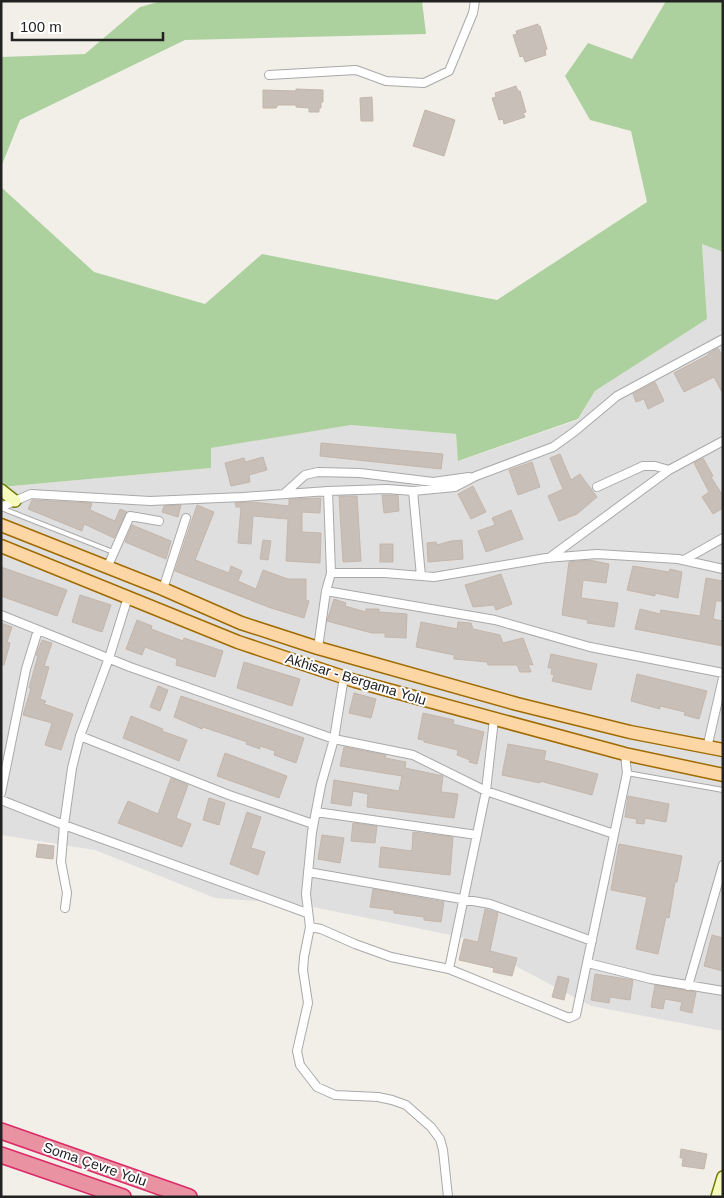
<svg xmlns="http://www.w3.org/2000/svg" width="724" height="1198" viewBox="0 0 724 1198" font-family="Helvetica,sans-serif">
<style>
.residential{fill:#e0dfdf}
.forest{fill:#add19e}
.building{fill:#c7bfb8;stroke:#c4b6ab}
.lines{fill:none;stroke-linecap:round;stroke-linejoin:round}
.lane-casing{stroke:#a9a9a9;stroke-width:6}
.street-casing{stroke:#a9a9a9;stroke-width:10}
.secondary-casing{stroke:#707d05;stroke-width:14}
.primary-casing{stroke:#a06b00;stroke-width:15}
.highway-casing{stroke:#dc2a67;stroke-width:18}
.lane{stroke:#fff;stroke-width:4}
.street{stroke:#fff;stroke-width:8}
.secondary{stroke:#f7fabf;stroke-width:11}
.primary{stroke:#fcd6a4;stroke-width:12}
.highway{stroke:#e892a2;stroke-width:15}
.labels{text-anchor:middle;stroke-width:4;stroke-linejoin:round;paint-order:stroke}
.street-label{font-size:14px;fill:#222;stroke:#fff}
</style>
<rect width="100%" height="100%" fill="#f2efe9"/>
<path class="residential" d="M702,243L723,252V1031L591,1006L461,937L298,904L215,898L95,850L1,835V487L211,468L210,448L351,425L456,434L459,461L578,420L595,391L707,319Z"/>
<path class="forest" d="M162,1H422L426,34L185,40L20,120L1,167V57L85,54L140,7Z
M666,1H723V252L702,244L707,319L595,391L578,419L458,461L456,434L351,425L211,448V468L1,487V187L94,272L205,304L262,254L497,300L647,202L631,131L590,120L565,76L588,43L632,59Z"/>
<path class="building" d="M538,24V26H540L547,49L545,50L546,55L525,62L523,56L520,57L513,35L517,34L516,31Z
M516,86L518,91H520L526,112L523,113L525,117L504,124L503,119L499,120L492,98L496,97L495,93Z
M296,89L323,90V102H321V108H319V112H309V108L296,107V105H278L276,108H263V90L296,91Z
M372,97L373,121H361L360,98Z
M425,110L455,120L444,156L413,146Z
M718,348L723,357V394L714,377L684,392L674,373L708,355V354Z
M655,382L664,401L648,409L644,399L636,402L633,394Z
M321,443L443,454L441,469L320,456Z
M560,454L571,480L580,474L597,497L577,514L559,521L548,496L563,489L550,458Z
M263,457L267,470L249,475L250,482L231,486L225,463L244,458L245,462Z
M703,458L713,476L711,477L723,496V508L713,514L702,497L709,492L694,463Z
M532,462L540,487L518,495L509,470Z
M473,486L486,512L471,519L458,494Z
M382,495H398L399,511L384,513Z
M339,496H357L361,561L343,562Z
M321,498L320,513L302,512V532L321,533L320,563L286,561L288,519L253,516L251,544L238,543L241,507H236L235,503L252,502L289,506V499Z
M32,500L92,503L90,510L115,521L120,509L127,512L114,538L84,524L82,531L28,509Z
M181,505L178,517L162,512L164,506Z
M197,505L214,512L195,560L229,573L231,566L242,571L238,581L256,589L263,570L288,579H306V600L309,601L304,618L271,608L175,571Z
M511,510L523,539L486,552L478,531L495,525L492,518Z
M132,525L171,541L166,559L125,542Z
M263,540L271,541L268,560L260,559Z
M462,540L463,559L428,562L427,543L436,542L437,545L451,541Z
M380,544H393V562H380Z
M589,560L609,564L606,583L583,580L581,598L618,603L614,627L587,623L588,620L562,615L569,562Z
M633,566L669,572L670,569L682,572L678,598L655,593V596L627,590Z
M1,567L67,590L57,616L1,596Z
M501,574L512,604L496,610L494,605L473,607L465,585Z
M706,578L723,581V601H716L713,619L723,621V646L635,629L640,609L660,614L661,610L700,616Z
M80,595L111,605L102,632L72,622Z
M334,599L346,603L345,606L366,612V609H379V612L407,614L406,638L385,637V633H372L327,621Z
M137,620L152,626L151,629L183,641L184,638L223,651L215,677L176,665L177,659L145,647L142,655L126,649Z
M421,622L457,629L458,622L471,623L473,629L500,635L503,643L523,638L533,665L528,664L531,672H520L517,665H488L487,662L454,659V655L416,647Z
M1,623L12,627L7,642L10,643L4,665H1Z
M42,640L52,643L44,666L49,667L40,699L46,701L44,704L73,714L61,750L45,745L52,723L23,715L31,688H29L38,656L36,655Z
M551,654L597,664L591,690L552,681L554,675L551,674L552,668H548Z
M244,662L300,679L292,706L237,688Z
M637,674L707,691L699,719L684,715L685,712L660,706V709L631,701Z
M158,686L168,690L160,711L150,707Z
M354,693L376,699L371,718L349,713Z
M181,696L304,738L296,763L274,755L275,751L260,746V749L246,744L247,742L203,727L202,729L174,717Z
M423,713L454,720L453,724L484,732L477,764L469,762L470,760L457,755L458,750L424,742V740L418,739Z
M131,716L163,729L162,731L187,740L179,761L123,738Z
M508,744L546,751L544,760L598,774L592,795L540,781V783L502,775Z
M344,747L386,755L385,758L406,762L405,768L443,776L441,792L458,794L454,818L367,807L368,794L353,791L351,806L331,803L334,780L399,791L402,776L340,766Z
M225,753L287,776L279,798L217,776Z
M171,778L188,785L176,818L191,824L182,847L118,823L128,801L158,814Z
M628,796L669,804L666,822L645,818L644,824L636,823L637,819L625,817Z
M209,798L225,803L219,825L203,820Z
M247,812L261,817L251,848L265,852L258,875L230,864Z
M353,823L377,826L375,843L351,841Z
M413,832L453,837L450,875L379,867L381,847L412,851Z
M322,835L344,838L340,863L318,859Z
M38,844L54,846L53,859L36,857Z
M619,844L682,856L677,882H675L669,918L666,917L658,954L636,949L647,897L611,890Z
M373,889L444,902L441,922L424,920V917L394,913V910L370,907Z
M485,909L498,913L490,951L517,958L512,976L493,972L494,968L459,960L464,939L478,942Z
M712,935L723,938V971L704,966Z
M595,974L633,980L630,1000L610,997L609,1003L591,1000Z
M558,976L569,979L564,1000L552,997Z
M655,985L696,992L692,1013L680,1010L682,1002L665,999L663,1009L651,1007Z
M681,1149L707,1154L704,1169L682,1166L683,1158H680Z"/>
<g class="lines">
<defs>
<path id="lane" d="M1,508L113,552
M627,773L723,790"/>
<path id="street" d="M269,75L356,70L386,81L424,83L449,71L473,13L475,1
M597,487L643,466H655L669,470
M413,491L421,576
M285,493L305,475L318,472L360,473L433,482L469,477
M1,507L31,494L150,501L243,497L328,491
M549,558L669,470L723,441
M684,560L723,538
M107,568L130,516L159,521
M331,573H385L434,577L546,558L597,554L678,559L723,569
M163,589L186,518
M326,591L495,620L590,647L723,673
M1,615L130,667L334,739L413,755L486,791L614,834
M318,648L326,591L331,573L328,491L387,489L413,491L455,487L476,476L553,447L574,432L617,396L723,339
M344,677L334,739L321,785L312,832L306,894L310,927L304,957L303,970L308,1003L297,1051L300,1065L317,1087L335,1095L378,1097L392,1100L406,1105L431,1127L440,1139L443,1150L448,1197
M80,736L229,795L313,824
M707,748L723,678
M1,793L26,669L38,630
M1,800L64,825L307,913
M316,812L477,835
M308,872L490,904L592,941
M65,908L67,893L61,862L64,825L72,768L80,736L109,658L128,597
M310,927L321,929L355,944L391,957L449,969L569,1018L576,1015L627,773L625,754
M588,963L651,979L723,991
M449,969L486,791L494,719
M688,986L723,865"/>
<path id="secondary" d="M1,490L15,501
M717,1197L723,1177"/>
<path id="primary" d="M1,525L163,589L241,623L318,648L517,704L630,732L723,750
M1,546L238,642L355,681L625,754L723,775"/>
<path id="highway" d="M1,1131L189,1197
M1,1155L123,1197"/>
</defs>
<use href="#lane" class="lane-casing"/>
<use href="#street" class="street-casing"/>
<use href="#secondary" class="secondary-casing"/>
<use href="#primary" class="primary-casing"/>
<use href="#highway" class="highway-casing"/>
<use href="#lane" class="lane"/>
<use href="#street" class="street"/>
<use href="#secondary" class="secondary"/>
<use href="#primary" class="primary"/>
<use href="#highway" class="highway"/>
</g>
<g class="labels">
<g class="street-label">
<text transform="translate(356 679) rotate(17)" y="5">Akhisar - Bergama Yolu</text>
<text transform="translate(95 1164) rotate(19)" y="5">Soma Çevre Yolu</text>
</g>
</g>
<rect width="724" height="1198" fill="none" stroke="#222222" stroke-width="5"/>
<path d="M12 32v8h151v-8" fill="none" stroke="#222222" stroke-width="2.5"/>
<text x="20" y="32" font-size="15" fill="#222222" stroke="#ffffff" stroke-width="4" paint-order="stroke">100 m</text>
</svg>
